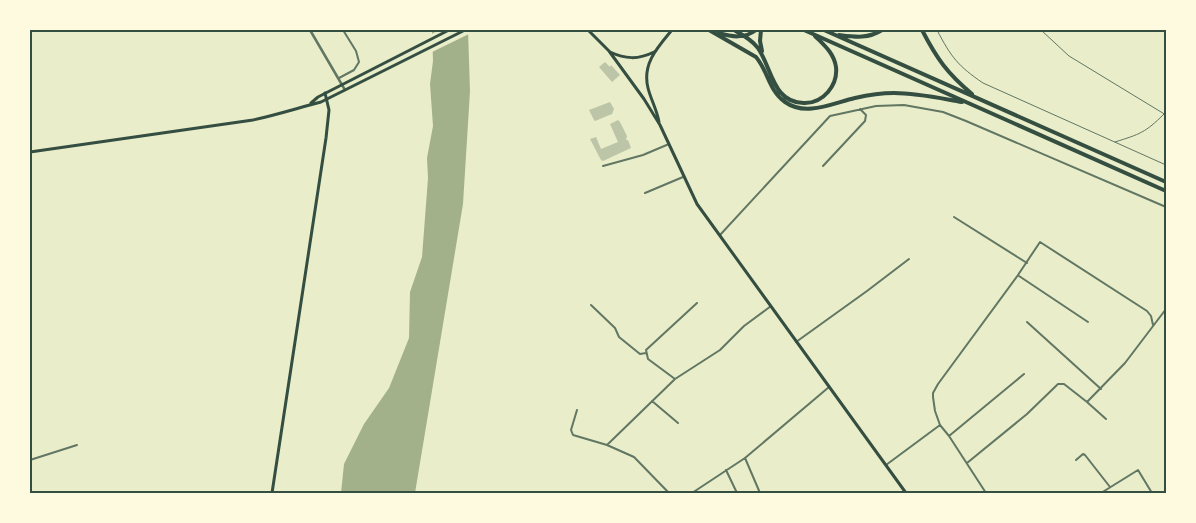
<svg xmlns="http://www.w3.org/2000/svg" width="1196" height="523" viewBox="0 0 1196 523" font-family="Ubuntu,sans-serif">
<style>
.water{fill:#a3b18a}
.pier{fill:#e9edc9}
.building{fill:#bcc5a7}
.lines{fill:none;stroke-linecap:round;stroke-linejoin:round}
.service{stroke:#617663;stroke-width:1}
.minor{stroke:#617663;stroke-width:2}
.tertiary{stroke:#617663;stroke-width:2.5}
.secondary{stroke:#344e41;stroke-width:3}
.primary{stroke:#344e41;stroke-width:3}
.trunk{stroke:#344e41;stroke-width:3}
.motorway{stroke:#344e41;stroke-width:4}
.neatline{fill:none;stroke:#344e41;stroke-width:2}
</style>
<rect width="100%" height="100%" fill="#e9edc9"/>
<path class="water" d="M432,30H468L470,91L463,204L415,493H341L344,464L364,424L389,388L409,338L410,292L422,257L428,178L427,158L433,126L430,84L433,61Z"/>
<path class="pier" d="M439,30H471V33L430,53V35Z"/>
<path class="building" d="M605,62L610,67L611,65L620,75L612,82L599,67Z
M610,102L614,109L612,114L595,121L594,120L589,110Z
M618,120L620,122L627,136L626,140H628L631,148L603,161L601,160L590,139L596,137L601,149L618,142L610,124Z"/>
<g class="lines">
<path class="service" d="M937,30C951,57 958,66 983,83L1166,165
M1041,30L1069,56L1166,115
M1115,142C1140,134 1145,133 1164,114"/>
<path class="minor" d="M339,78L354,70L359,62L356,51L343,30
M603,166L643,155L669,144
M823,166L865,121L866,115L860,109
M645,193L683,177
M954,217L1027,263
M720,235L830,116L876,106L904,105L943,112L966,121L1166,207
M1019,276L1088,322
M591,305L615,328L619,337L640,354L646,353
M1027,322L1101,389
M796,342L867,291L909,259
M675,379L648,359L646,350L697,303
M652,401L678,423
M1087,402L1106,419
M577,410L571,430L573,435L607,445L634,457L669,493
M949,436L1024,374
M607,445L675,379L720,350L744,326L771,306
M745,458L760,493
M30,460L77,445
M1076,460L1083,454L1085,455L1110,487
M967,463L1027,414L1058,384H1064L1087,402L1125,363L1166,309
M886,465L940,425
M726,470L737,493
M692,493L745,458L829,387
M986,493L949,436L940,425L935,411L933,397V393L938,384L1018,275L1040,242L1147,311L1151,316L1153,325
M1101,493L1138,470L1152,493"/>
<path class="tertiary" d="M310,30L345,90"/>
<path class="secondary" d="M272,493L326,138L329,110L325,93"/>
<path class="primary" d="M311,103L318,97L449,30
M30,152L253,120C276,115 298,108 321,102L465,30"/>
<path class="trunk" d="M588,30L609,51L644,99L660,125L697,204L906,493
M610,52C625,59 638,60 654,52
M659,122C657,110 651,100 648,88C642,64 657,48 672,30"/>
<path class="motorway" d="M709,30L756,57C768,71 769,91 785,102C806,117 833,103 855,98C868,95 881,93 894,93C917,93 939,98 962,102
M734,30C743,35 752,40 758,48C772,68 773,104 805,103C814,103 822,99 828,92C834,85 837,76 836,67C834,53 824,45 815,36
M761,30L760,41L762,51
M804,30L1166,191
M824,30L1166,182
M922,30C937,59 947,73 972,94
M719,33C732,37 744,39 756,30
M839,35C855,37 868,39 882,30"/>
</g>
<rect width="1196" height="523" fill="none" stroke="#fefae0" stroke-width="62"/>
<rect x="31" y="31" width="1134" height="461" class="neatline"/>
</svg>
